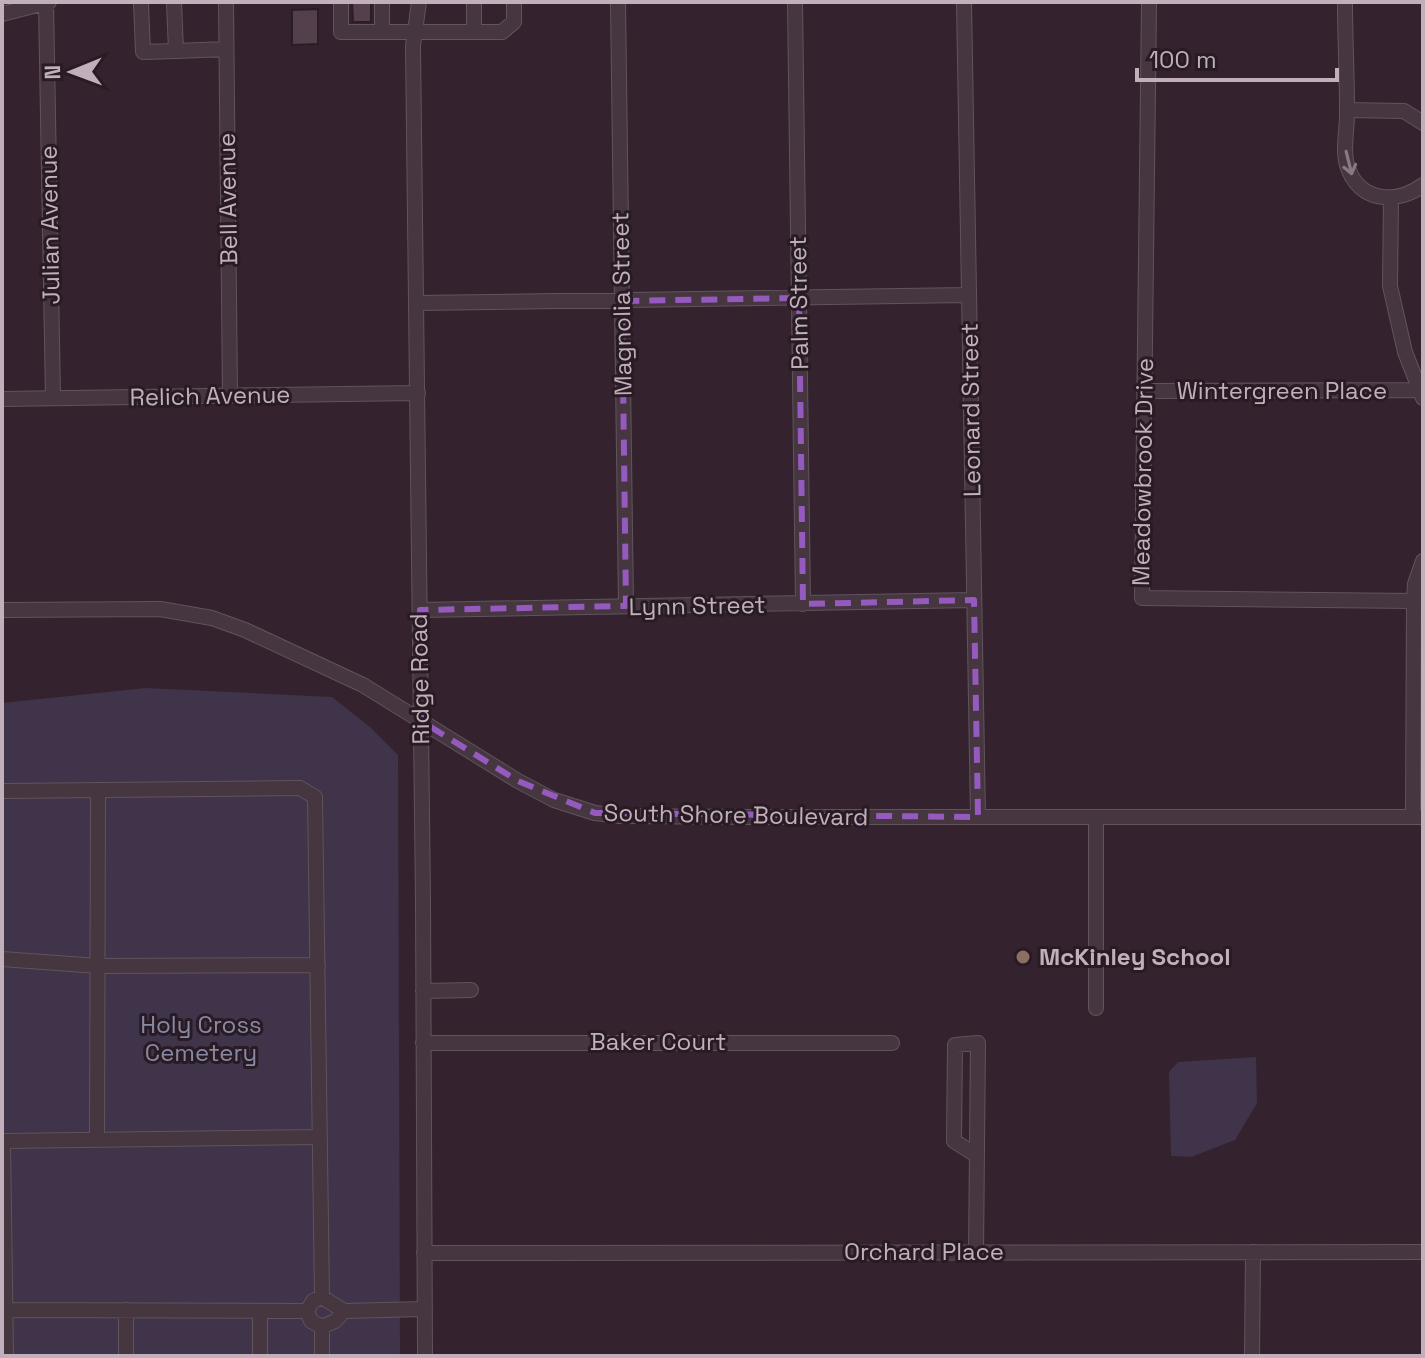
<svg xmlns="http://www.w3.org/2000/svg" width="1425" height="1358" viewBox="0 0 1425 1358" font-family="'Space Grotesk',sans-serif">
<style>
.green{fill:#3f3449}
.building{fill:#543f4d;stroke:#2b1d26;stroke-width:2}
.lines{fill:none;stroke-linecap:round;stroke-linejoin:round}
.minor-casing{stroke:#62535d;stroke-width:16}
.minor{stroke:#45363f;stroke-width:14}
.oneway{stroke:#897983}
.marked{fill:none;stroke:#945abe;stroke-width:6;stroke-dasharray:16 10;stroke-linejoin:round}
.education-dot{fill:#8d6e63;stroke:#291b24;stroke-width:3}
.labels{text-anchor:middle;stroke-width:6;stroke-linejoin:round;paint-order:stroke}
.street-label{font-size:24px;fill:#c1b0bb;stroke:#291b24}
.poi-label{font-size:24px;font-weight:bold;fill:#c1b0bb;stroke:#291b24;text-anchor:start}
.park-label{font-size:24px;fill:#8989a5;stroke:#291b24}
</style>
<rect width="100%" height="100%" fill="#34232e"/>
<path class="green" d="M146,688L332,697L370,727L398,755L400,1356H2V703Z
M1256,1057L1257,1103L1235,1140L1191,1157L1171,1156L1169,1072L1178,1062Z"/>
<path class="building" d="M352,2H371V22H353Z
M318,9V44L292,45V10Z"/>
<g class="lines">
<defs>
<path id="minor" d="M174,2L176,51L226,49
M226,2L230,396
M341,2V32H382
M382,2V32H502L514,22V2
M419,2L413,46L423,900L425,1356
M474,2V32
M618,2L626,606
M795,2L803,604
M964,2L978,817
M1149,2L1142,598L1414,601
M1345,2C1345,38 1347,73 1347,109C1348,127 1342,148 1347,165C1358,202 1396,205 1423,185
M46,3L53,398
M141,3L143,52L176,51
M2,14L49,2
M1347,110L1404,111L1423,123
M1391,198L1390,286L1405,352L1423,398
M417,303L969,295
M1144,391L1420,390
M2,399L418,393
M2,610L160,609L212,618L245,630L363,685L518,781L554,800L595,813L620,816L755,817H1423
M420,610L974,600
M2,791L300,788L315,797L322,1297
M1096,817V1008
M1413,817L1414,601L1415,584L1423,561
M2,959L98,966L318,965
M423,991L471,990
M423,1043H892
M97,1140L98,790
M2,1141L320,1137
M3,1141L6,1356
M424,1253L1423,1252
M976,1253L978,1043L955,1045L954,1141L976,1155
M2,1310L307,1311
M344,1311L335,1321L322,1327L311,1321L307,1311L313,1301L322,1297L344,1311L424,1309
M322,1327V1356
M126,1356V1310
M260,1356V1311
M1252,1356L1253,1252"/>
</defs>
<use href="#minor" class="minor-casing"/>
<use href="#minor" class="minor"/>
</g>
<defs><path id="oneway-shaft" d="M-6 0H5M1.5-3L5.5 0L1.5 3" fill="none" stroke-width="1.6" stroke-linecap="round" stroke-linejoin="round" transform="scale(2)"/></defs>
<use class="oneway" href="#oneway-shaft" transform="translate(1349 163) rotate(76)"/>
<path class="marked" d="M799,298L803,604L974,600L978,817L595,813L518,781L421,721L420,610L626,606L622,301Z"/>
<circle class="education-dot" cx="1023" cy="957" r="8"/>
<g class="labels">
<g class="street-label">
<text transform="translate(228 199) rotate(-91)" y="8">Bell Avenue</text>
<text transform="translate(50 225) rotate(-91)" y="8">Julian Avenue</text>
<text transform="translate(799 303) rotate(-91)" y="8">Palm Street</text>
<text transform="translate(622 304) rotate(-91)" y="8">Magnolia Street</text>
<text x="1282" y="399">Wintergreen Place</text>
<text transform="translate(210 396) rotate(-1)" y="8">Relich Avenue</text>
<text transform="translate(971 410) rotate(-91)" y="8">Leonard Street</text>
<text transform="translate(1143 472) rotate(-89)" y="8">Meadowbrook Drive</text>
<text transform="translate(697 606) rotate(-1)" y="8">Lynn Street</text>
<text transform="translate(420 679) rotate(-91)" y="8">Ridge Road</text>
<text transform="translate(736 815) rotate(1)" y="8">South Shore Boulevard</text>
<text x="658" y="1050">Baker Court</text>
<text x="924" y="1260">Orchard Place</text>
</g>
<g class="poi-label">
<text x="1039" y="965">McKinley School</text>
</g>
<g class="park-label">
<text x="201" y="1033">Holy Cross<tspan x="201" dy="28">Cemetery</tspan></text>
</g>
</g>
<rect width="1425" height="1358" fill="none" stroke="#c1b0bb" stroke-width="8"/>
<g transform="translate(72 72) rotate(269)" stroke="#291b24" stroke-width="6" paint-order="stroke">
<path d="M0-6L14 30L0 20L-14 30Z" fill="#c1b0bb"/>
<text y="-12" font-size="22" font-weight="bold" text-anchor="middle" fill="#c1b0bb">N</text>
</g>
<path d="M1137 68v12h200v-12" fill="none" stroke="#c1b0bb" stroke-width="4"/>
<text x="1149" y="68" font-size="24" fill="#c1b0bb" stroke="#291b24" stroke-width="6" paint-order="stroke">100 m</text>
</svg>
